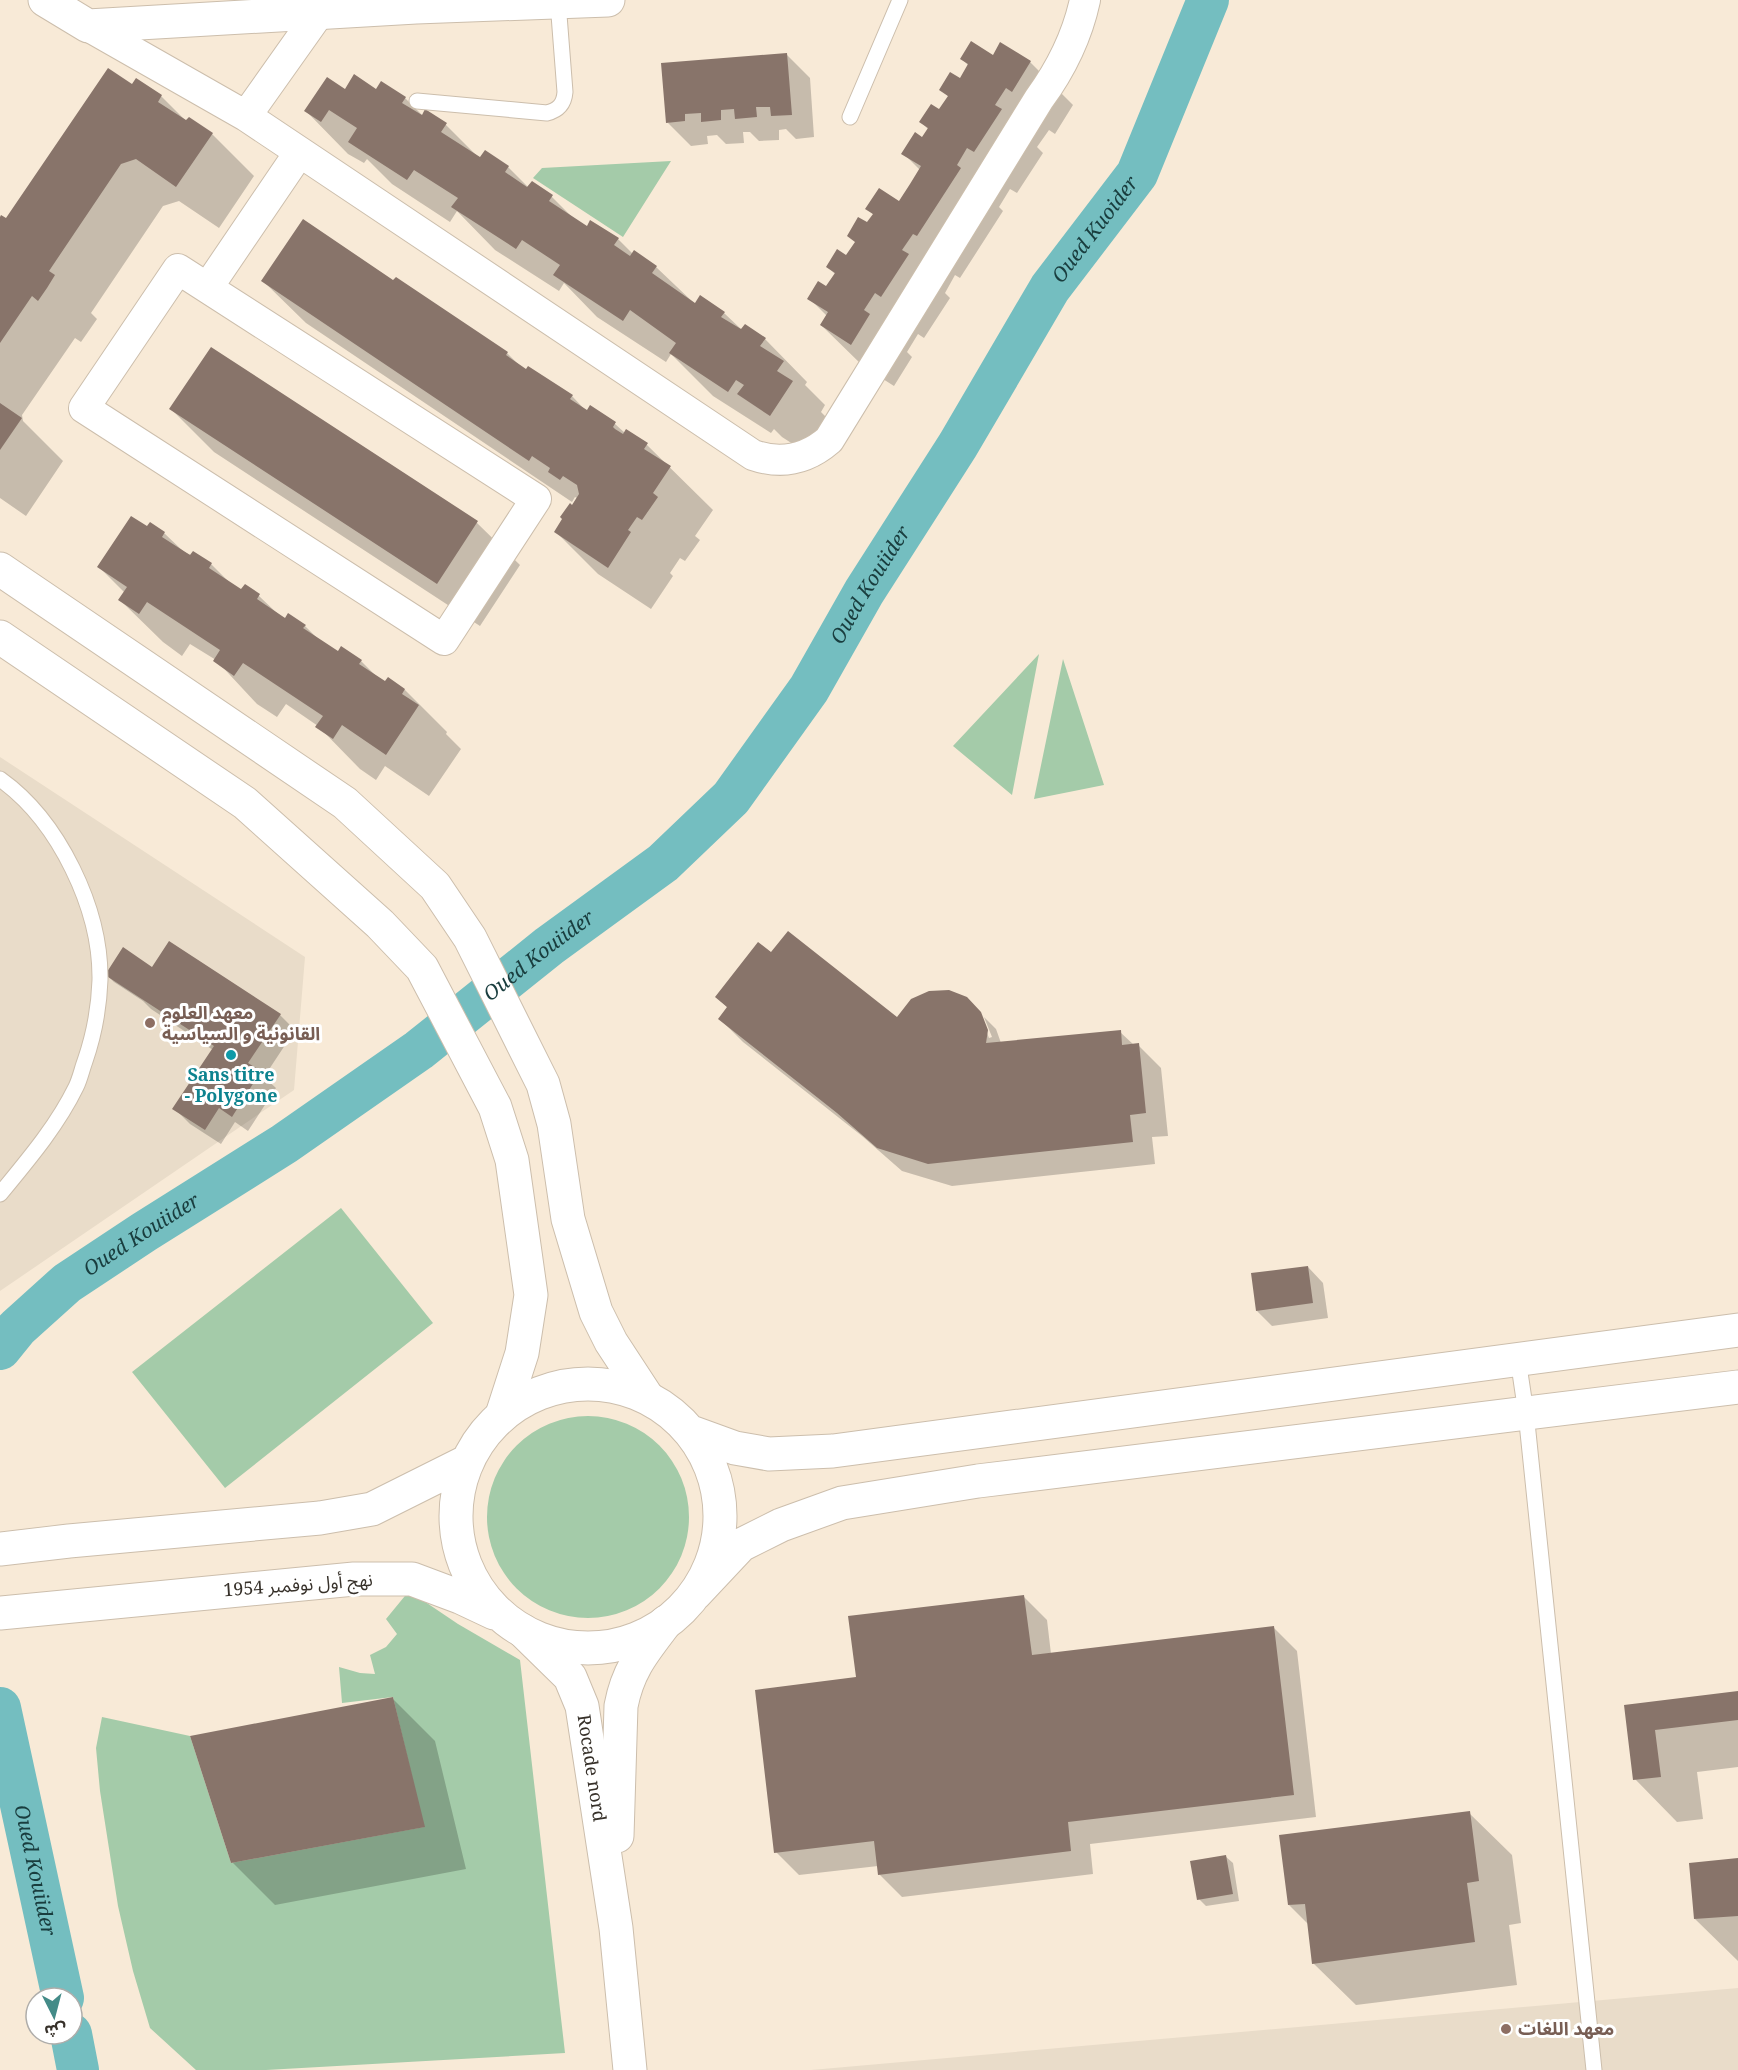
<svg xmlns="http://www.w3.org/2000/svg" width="1738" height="2070" viewBox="0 0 1738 2070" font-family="'Noto Serif','Noto Sans Arabic',serif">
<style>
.education{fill:#e9dcc9}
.green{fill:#a4cba9}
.shadow{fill:#0003}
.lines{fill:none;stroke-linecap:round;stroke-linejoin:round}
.canal{stroke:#74bec0;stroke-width:42}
.building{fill:#88746a}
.lane-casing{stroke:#ccbeac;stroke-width:17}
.street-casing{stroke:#ccbeac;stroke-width:32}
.secondary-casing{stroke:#ccbeac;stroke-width:35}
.primary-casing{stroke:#ccbeac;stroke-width:35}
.lane{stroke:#fff;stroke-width:15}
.street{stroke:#fff;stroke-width:30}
.secondary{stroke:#fff;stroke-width:33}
.primary{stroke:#fff;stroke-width:33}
.education-dot{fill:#8d6e63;stroke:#fff;stroke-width:2}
.culture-dot{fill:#0f9aa8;stroke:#fff;stroke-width:2}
.labels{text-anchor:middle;stroke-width:6;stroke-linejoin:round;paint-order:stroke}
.education-label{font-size:18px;font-weight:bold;fill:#785e54;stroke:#fff;text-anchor:start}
.culture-label{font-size:18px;font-weight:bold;fill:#0d838f;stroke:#fff}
.street-label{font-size:18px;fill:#37312a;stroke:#fff}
.water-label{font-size:20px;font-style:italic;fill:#193d3e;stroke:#fff}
</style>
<rect width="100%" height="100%" fill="#f8ead7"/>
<path class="education" d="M0,757L305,957L294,1090L0,1291Z
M1738,1988V2070H811Z"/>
<path class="green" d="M671,161L623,237L533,178L542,168Z
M1039,654L1012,795L953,746Z
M1063,659L1104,785L1034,799Z
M341,1208L433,1323L225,1488L132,1372Z
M487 1517a101 101 0 1 1 202 0a101 101 0 1 1-202 0Z
M409,1591L458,1624L520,1660L565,2053L266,2070H196L150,2028L133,1971L118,1906L100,1791L96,1748L102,1717L190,1736L231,1863L424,1827L393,1697L342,1703L339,1667L360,1673L375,1674L370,1655L386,1647L397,1634L386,1619Z"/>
<path class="shadow" d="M1001,44L1030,62L1073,105L1055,134L1049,130L1037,147L1043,153L1017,193L1010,189L999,207L1003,211L960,278L955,275L945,293L950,298L924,338L918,334L907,352L912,357L894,386L864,367L821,325L827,316L809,298L827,288L836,275L828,267L846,257L874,215L867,209L899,203L920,170L903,153L922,139L928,129L921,122L940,111L949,97L941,90L960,80L969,66L962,59L993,57Z
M787,55L810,78L814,137L796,139L786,129L779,130V140L759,141L750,132H743L744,143L726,144L717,135L707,136L708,144L691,146L668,123Z
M382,83L405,98L423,116L446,125L479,158L508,167L529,188L532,183L552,197L575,220L587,228L618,239L633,254L656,267L696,305L701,297L724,313L742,330L765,339L807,382L805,385L825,405L821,412L834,425L813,457L782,437L774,429L771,433L713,396L671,354L666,362L597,317L564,283L559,291L495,250L457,211L450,222L392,184L367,159L364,163L348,154L306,111L346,91H377Z
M132,86L161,96L187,122L212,134L254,176L219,228L179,201L163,206L91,313L97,319L81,342L75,338L22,415L23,421L63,461L26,516L0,498V220H6Z
M263,281L394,282L507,353L523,369L572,396L587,412L590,407L615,424L625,433L647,445L713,510L695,536L700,540L685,561L680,558L670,573L673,576L651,609L598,574L556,532L577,498L575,497L572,502L306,323Z
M211,349L477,523L520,565L480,626L214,452L171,409Z
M148,529L164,533L184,552L211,564L230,583L242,591L245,586L259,596L280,616L305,626L321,642L338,653L361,661L380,680L385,683L388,679L405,690L447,732L446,734L461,749L429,796L385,766L376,780L360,769L318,726L286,704L277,717L257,704L216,660L190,644L182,656L163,642L120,600L125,593L99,567Z
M771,954L898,1020L979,1012L989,1038L992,1037L984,1017L996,1029L1001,1043L1120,1032L1134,1045H1138L1161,1068L1168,1136L1152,1137L1155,1164L952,1186L902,1171L862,1136L743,1042L720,1019L728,1008L717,997Z
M151,968L280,1015L295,1030L264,1077L276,1088L248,1131L235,1122L221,1144L190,1124L174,1108L213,1050L151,1009L143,1001L114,982L107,975Z
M1308,1267L1323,1283L1328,1318L1272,1326L1257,1311Z
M1024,1597L1047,1620L1051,1654L1274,1628L1297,1651L1316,1817L1090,1844L1093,1874L902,1897L879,1874L878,1866L799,1875L776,1852L857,1678Z
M1738,1693V1767L1697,1772L1703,1819L1677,1822L1635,1779L1625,1706Z
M393,1699L435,1741L466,1869L275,1905L232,1862Z
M1469,1813L1512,1855L1521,1923L1509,1925L1517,1985L1356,2005L1313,1963L1308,1924L1289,1905Z
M1225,1856L1233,1863L1239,1901L1206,1906L1199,1899Z
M1738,1860V1961L1695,1919Z"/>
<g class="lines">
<g class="canal">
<path id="s1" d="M0,1349L17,1328L67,1283L144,1232L284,1144L419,1050L549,946L663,863L731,798L809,689L864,592L958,445L1050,288L1137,174L1208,0"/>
<path id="s2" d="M0,1708L63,1998"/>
<path d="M71,2034L78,2070"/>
</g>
</g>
<path class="building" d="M971,41L993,55L1000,42L1031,61L1012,92L1006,88L995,105L1002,109L974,152L967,148L957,165L961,168L917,236L913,234L902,250L909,254L881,297L875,293L864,310L870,314L851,345L820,325L828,312L807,299L818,281L826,286L835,273L826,267L837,249L846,255L855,242L847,236L858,217L867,222L873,214L865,209L879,188L899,201L910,184L921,166L901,154L915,132L922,137L928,128L919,122L931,104L939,109L948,96L939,90L950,72L960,78L968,64L960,59Z
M787,53L792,115L771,116L770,107H756L757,117L735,119L734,109L721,110V120L701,122V113L685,114V121L666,123L661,63Z
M108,68L132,84L136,78L162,95L158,102L186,120L189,117L213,133L176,187L136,159L121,164L49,271L55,275L47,288L38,301L32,296L0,343V217L1,215L6,218Z
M354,74L376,89L381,81L406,97L402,103L422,115L425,109L447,123L441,132L480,157L485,150L509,166L505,172L527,187L532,181L553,195L549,201L587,226L590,220L619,238L614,245L630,256L634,250L657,266L652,273L695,303L700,295L725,312L721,317L741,329L745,324L766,338L760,346L784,361L777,371L793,381L770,416L737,394L744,385L736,380L728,392L669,353L676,343L630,310L623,321L553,275L560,265L522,240L516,249L451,207L458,198L414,170L407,180L348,142L357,128L329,110L321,122L304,111L327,77L345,89Z
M303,219L393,280L396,277L508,352L506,355L526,369L528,366L573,395L570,399L587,410L590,405L616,422L613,427L615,429L623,434L626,429L648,443L644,449L671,466L653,493L658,497L642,520L637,517L628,530L631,532L608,568L554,532L562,519L560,517L570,503L572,505L579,494L577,485L563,476L560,480L548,472L550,468L532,456L529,461L261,281Z
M211,347L478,521L437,584L169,409Z
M0,403L22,418L0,450Z
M131,516L147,526L150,522L165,532L162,537L190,555L193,551L212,563L209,568L241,589L245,584L260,594L257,599L285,618L288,613L306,625L303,628L338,651L341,646L362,660L359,664L385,681L388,677L405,689L402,694L419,705L386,755L342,725L333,739L315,727L323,716L243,663L234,676L213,661L220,650L147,602L139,614L118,600L127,587L97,567Z
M788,931L897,1017L911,999L929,991L949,990L967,997L981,1012L988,1030L986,1043L1121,1030L1122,1045L1139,1043L1146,1113L1130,1115L1133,1142L928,1164L877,1148L837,1113L718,1019L727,1007L715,997L758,942L771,952Z
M169,941L281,1014L248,1063L261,1071L232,1117L219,1108L205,1130L172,1109L214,1046L105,975L123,947L152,967Z
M1308,1266L1313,1303L1256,1311L1251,1273Z
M1024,1595L1032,1655L1274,1626L1294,1795L1068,1822L1071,1851L878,1875L874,1841L774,1853L755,1690L856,1677L848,1616Z
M1738,1691V1720L1655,1730L1661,1777L1633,1780L1624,1705Z
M393,1697L425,1827L231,1863L190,1736Z
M1470,1811L1479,1881L1467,1883L1475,1942L1312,1964L1305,1904L1288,1905L1279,1835Z
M1226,1855L1233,1894L1197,1900L1190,1861Z
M1738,1858V1916L1694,1919L1689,1863Z"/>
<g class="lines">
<defs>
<path id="lane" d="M417,101L547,113C559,110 564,104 565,92L558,2
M850,117L900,0
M0,779C59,821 101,909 100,980C99,1008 94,1035 85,1061C82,1069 80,1079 76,1087C57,1126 28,1160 0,1194
M1518,1359L1526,1413L1594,2070"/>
<path id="street" d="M88,26L246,116L753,455C782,465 807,459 829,440L1039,99C1061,69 1077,37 1085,0
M246,116L319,13
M178,269L536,499L444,640L84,408Z
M208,287L299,153"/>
<g id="secondary">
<path d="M45,0L88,26L416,7L608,0"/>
<path d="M0,569L345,803L435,886L470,938L543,1084L554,1124L568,1219L596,1312L611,1342L647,1397"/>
<path d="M0,637L245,803L380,924L422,968L495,1107L512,1160L531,1295L522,1353L502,1415"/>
<path id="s3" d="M523,1631L570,1677L582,1706L616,1928L630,2070"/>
<path d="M617,1836L621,1706C628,1669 644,1651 666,1622"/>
</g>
<path id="primary" d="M456 1516a132 132 0 1 1 264 0a132 132 0 1 1-264 0Z
M691,1432L735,1448L769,1454L833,1451L1738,1330
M0,1549L69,1541L320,1518L372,1509L466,1462
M695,1594L741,1545L781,1525L842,1503L978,1481L1738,1387
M0,1613L354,1579H412L460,1597L494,1613"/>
</defs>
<use href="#lane" class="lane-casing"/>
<use href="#street" class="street-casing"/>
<use href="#secondary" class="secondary-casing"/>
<use href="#primary" class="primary-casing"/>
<use href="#lane" class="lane"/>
<use href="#street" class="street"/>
<use href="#secondary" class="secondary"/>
<use href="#primary" class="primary"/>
</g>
<g class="education-dot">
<circle cx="150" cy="1023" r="6"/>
<circle cx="1506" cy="2029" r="6"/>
</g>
<circle class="culture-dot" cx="231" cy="1055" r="6"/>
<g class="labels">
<g class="education-label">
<text x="162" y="1019">معهد العلوم<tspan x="162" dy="21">القانونية و السياسية</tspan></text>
<text x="1518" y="2035">معهد اللغات</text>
</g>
<g class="culture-label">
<text x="231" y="1081">Sans titre<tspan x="231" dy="21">- Polygone</tspan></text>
</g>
<g class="street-label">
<text transform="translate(298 1585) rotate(-4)" y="6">نهج أول نوفمبر 1954</text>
<text dy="6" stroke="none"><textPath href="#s3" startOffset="160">Rocade nord</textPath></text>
</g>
<g class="water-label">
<text dy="7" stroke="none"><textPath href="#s1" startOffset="1594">Oued Kuoider</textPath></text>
<text dy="7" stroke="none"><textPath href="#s1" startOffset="1173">Oued Kouiider</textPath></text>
<text dy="7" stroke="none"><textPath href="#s1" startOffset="669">Oued Kouiider</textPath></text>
<text dy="7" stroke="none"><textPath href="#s1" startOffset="183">Oued Kouiider</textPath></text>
<text dy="7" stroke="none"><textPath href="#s2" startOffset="166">Oued Kouiider</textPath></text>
</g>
</g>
<g transform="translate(54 2016) rotate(174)"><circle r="28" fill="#ffffff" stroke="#afadaa" stroke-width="1.5"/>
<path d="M0-4.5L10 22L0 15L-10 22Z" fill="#448b88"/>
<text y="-9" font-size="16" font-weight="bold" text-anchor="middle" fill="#37312a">ش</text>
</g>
</svg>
